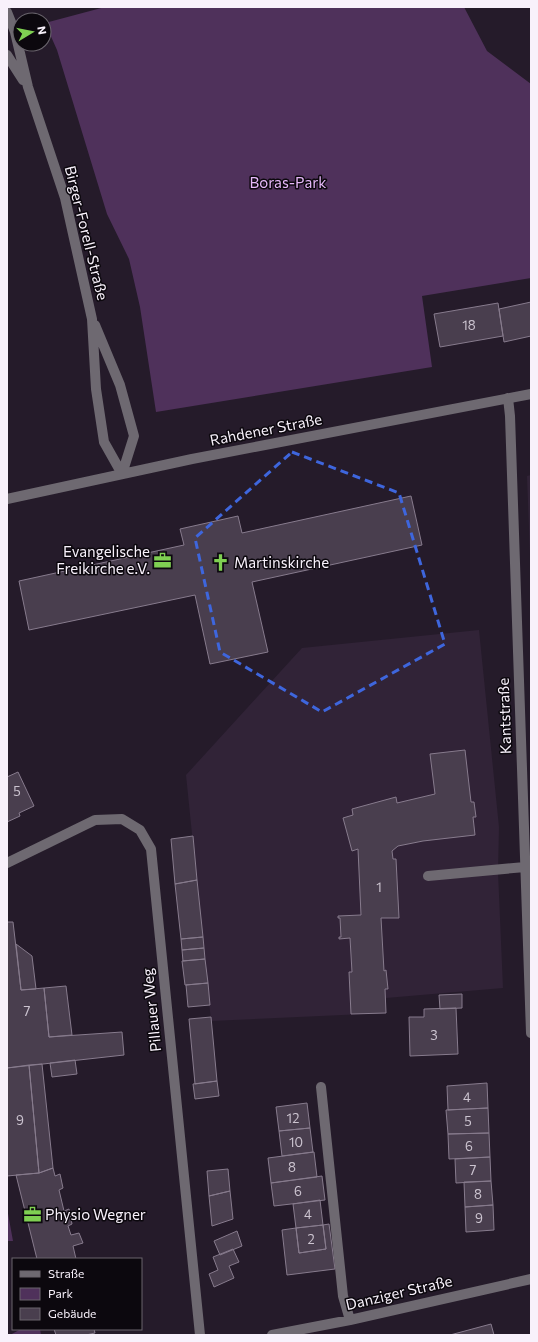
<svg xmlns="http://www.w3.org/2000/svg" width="538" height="1342" viewBox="0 0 538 1342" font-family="Commissioner,sans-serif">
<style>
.built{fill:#312337}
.green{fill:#4f315b}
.building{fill:#493e4e;stroke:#877b8d}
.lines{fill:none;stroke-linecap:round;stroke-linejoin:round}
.minor{stroke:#6e6971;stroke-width:10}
.marked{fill:none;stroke:#3e66dd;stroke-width:3;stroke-dasharray:8 5;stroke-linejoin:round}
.labels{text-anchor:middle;stroke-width:3;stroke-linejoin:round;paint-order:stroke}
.number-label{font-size:13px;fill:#ccc4d0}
.park-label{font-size:15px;fill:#e6b8f9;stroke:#0c080e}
.street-label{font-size:15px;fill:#f8f1fb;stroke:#0c080e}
.poi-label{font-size:15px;fill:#f8f1fb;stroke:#0c080e;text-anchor:start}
</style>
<rect width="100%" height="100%" fill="#251b2a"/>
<path class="built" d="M531,475V582L527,476Z
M479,630L499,827L498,872L503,988L386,998V1013L211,1021L186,775L302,648Z"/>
<path class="green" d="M105,7H464L487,51L531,84V278L422,296L432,367L156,412L140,307L129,259L107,214L57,50L45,23Z
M7,1208L13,1241H7Z
M21,1329H40L41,1335H10Z"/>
<path class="building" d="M531,302V336L504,342L499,309Z
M498,303L503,336L440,347L434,314Z
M411,496L422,545L252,582L268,652L210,664L195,595L29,630L19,581L184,545L180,529L238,516L242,533Z
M465,750L471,802H474L476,817H473L475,835L423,841L398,846L392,851L393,859H396L399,918H381L384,971L386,970L388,989H385L386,1013L351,1014L349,972H352L350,938L339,939V937H341L340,918H338V916L361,915L358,849L352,851L343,818L353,815L352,809L396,797L397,803L435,794L430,754Z
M18,772L34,806L19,813L20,816L7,822V777Z
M193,836L197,880L175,884L171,839Z
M197,880L203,937L181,939L175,884Z
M7,922H13L21,990L44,988L49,1037L122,1032L124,1055L7,1068Z
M203,937L204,948L182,950L181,939Z
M16,944L32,956L36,989L21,990Z
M204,948L205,959L183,961L182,950Z
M205,959L208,983L185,985L182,961Z
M208,983L210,1005L188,1007L186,985Z
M66,986L72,1035L49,1037L44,988Z
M462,994V1008L440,1009L439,995Z
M456,1008L458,1054L410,1056L409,1017H424V1009Z
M211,1017L217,1081L195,1084L189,1019Z
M75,1060L77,1074L52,1077L50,1063Z
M42,1064L53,1168L39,1173L29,1065Z
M29,1065L39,1173L7,1176V1068Z
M217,1081L219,1096L195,1099L193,1084Z
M487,1083L488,1108L448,1110L447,1086Z
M307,1103L310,1128L279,1131L276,1107Z
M488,1108L489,1133L448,1134L446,1110Z
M310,1128L313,1152L282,1156L279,1131Z
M489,1133L490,1157L449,1159L448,1134Z
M314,1152L317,1177L271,1183L268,1158Z
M490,1157L491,1181L456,1183L455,1159Z
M53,1168L55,1176L60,1174L63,1188L59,1190L64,1211L69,1209L72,1224L68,1226L71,1235L79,1233L83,1243L73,1246L76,1259H37L16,1175L39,1173Z
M228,1169L230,1191L209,1196L207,1171Z
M322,1176L325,1200L274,1206L271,1183Z
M491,1181L493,1205L465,1207L464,1182Z
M230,1191L233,1219L212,1226L209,1196Z
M320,1200L323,1225L296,1228L293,1204Z
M493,1205L494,1230L466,1232L465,1207Z
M329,1224L335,1269L287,1275L282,1230L296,1228L299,1253L326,1249L323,1225Z
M323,1225L326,1249L299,1253L296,1228Z
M237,1231L242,1246L220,1255L214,1241Z
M233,1249L239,1262L229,1266L234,1278L214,1287L209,1274L218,1270L213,1257Z
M491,1324L494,1335H450Z
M54,1329H94L95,1333L86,1335H56Z"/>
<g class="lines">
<path class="minor" d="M7,12L15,32L28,87L65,198L92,319L96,389L104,442L122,474
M7,55L23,80
M95,325L120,385L134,436L122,474
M508,398L510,416L531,1033
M7,499L192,459L531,394
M7,863L95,820L122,819L140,830L151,849L200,1335
M428,876L525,867
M321,1087L343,1296L350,1320
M272,1335L350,1320L531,1279"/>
</g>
<path class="marked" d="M292,452L399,493L445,644L322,712L220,652L195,538Z"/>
<defs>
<symbol id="office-bare" viewBox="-9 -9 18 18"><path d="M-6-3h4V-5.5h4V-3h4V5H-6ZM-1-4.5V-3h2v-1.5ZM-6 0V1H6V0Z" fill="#7fd052" stroke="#0c080e" stroke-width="2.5" paint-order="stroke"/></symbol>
<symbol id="church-bare" viewBox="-9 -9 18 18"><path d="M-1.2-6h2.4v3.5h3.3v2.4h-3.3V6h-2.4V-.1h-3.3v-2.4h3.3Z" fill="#7fd052" stroke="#0c080e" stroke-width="2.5" paint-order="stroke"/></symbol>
</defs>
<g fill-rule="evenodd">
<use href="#office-bare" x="150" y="548" width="25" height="25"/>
<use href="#church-bare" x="208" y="550" width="25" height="25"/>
<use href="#office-bare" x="20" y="1202" width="25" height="25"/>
</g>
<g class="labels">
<g class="number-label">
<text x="469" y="330">18</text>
<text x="17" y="796">5</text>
<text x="379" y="892">1</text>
<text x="27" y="1016">7</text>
<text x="434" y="1040">3</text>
<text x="467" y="1102">4</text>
<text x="293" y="1123">12</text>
<text x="20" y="1125">9</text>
<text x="468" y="1126">5</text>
<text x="296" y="1147">10</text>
<text x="469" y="1151">6</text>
<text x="292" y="1172">8</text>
<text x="473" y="1175">7</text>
<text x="298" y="1196">6</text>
<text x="478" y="1199">8</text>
<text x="308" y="1219">4</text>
<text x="479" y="1223">9</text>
<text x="311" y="1244">2</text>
</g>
<g class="park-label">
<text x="288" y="188">Boras-Park</text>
</g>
<g class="street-label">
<text transform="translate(86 233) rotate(76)" y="5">Birger-Forell-Straße</text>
<text transform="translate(266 430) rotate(-11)" y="5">Rahdener Straße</text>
<text transform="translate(505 716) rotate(-92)" y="5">Kantstraße</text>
<text transform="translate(152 1010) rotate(-96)" y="5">Pillauer Weg</text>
<text transform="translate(399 1293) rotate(-13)" y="5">Danziger Straße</text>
</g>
<g class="poi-label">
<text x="150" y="557" text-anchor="end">Evangelische<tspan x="150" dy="17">Freikirche e.V.</tspan></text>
<text x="234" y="568">Martinskirche</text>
<text x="45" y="1220">Physio Wegner</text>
</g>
</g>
<rect width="538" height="1342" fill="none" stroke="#f8f1fb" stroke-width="16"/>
<rect x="12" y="1258" width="130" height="72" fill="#0c080e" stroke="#6a656d"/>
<rect x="20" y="1271" width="20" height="6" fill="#6e6971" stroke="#6a656d"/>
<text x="48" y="1278" font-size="12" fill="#f8f1fb">Straße</text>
<rect x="20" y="1288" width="20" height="12" fill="#4f315b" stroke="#6a656d"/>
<text x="48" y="1298" font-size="12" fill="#f8f1fb">Park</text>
<rect x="20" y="1308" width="20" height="12" fill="#493e4e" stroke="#6a656d"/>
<text x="48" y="1318" font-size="12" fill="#f8f1fb">Gebäude</text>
<g transform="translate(32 32) rotate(80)"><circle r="19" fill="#0c080e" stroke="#6a656d"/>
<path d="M0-3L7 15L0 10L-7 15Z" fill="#7fd052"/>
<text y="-6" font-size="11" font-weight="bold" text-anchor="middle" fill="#f8f1fb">N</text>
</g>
</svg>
